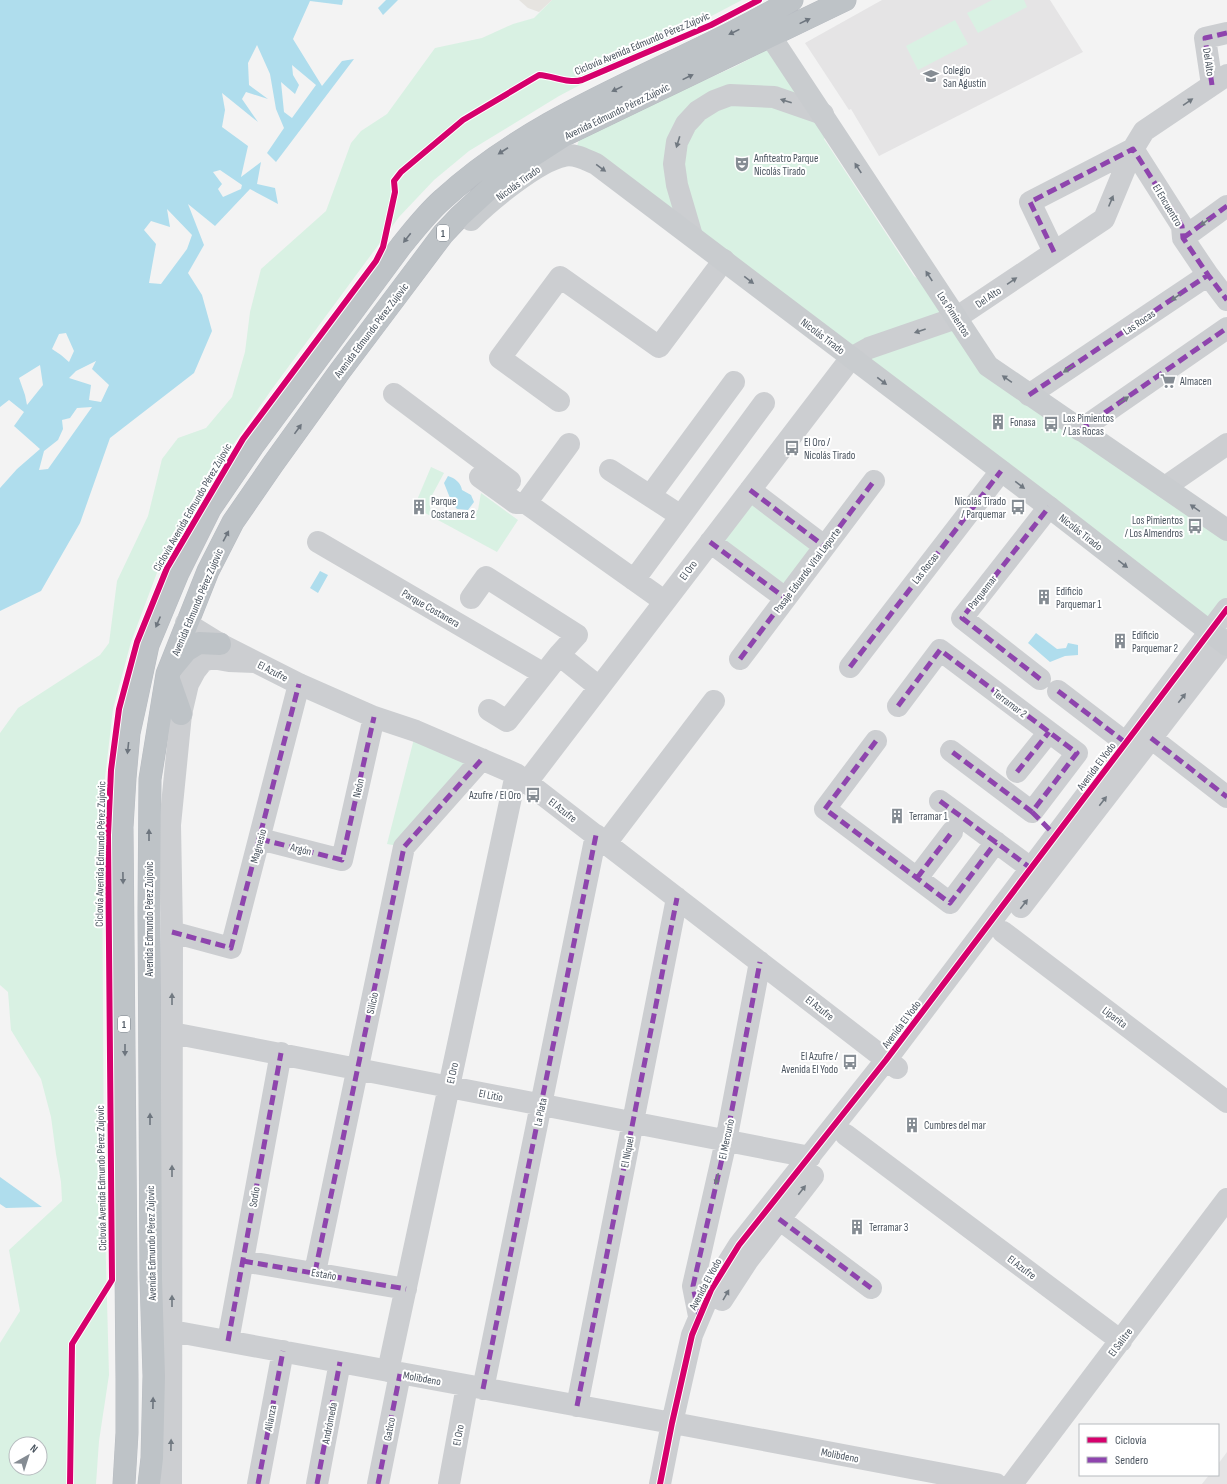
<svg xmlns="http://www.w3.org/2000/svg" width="1227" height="1484" viewBox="0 0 1227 1484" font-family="'Sofia Sans Condensed',sans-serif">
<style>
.education{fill:#e5e4e5}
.green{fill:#d9f1e3;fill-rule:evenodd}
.sand{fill:#e6e4e0}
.water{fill:#afdded;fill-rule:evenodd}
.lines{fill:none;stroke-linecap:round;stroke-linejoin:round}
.highway-casing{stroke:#b8bcc2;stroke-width:23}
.minor{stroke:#ccced1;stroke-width:22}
.major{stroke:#c9cccf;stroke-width:22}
.highway{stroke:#bec3c7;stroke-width:22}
.quiet{stroke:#8e44ad;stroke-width:5;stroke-dasharray:10 5;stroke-linecap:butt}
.cycleway-casing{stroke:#fff;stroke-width:8}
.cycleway{stroke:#d6006c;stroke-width:6}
.oneway{fill:#6d757e}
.oneway2{fill:#717981}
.oneway3{fill:#707881}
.labels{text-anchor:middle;stroke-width:4;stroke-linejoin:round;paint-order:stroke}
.shield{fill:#fff;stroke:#80878f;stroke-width:1}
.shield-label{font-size:10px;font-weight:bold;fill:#4a545f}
.street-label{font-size:11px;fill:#4a545f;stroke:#fff}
.poi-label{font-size:11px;fill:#4a545f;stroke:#fff;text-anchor:start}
</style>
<rect width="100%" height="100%" fill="#f3f3f3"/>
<path class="education" d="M882,0H1050L1083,52L879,156L851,109L849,110L805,43Z
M1227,1452V1484H1202L1209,1475H1218V1464Z"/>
<path class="green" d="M552,0H742L559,96L469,151L434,180L399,217L272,389L200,492L161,562L131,642L113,709L105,778L102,832L104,1188L109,1375L99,1441L96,1484H0V1343L20,1311L9,1250L62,1201L61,1182L56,1154L51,1117L41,1079L11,1030L8,992L0,985V733L18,708L100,655L109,643L117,581L148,516L162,459L178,438L206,428L232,397L245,352L250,312L261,269L326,211L351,143L361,131L387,114L435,48L482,38L513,24L534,18ZM16,1444H40V1468H16Z
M992,0H1024L1027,7L978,33L967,13Z
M955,20L968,44L918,70L906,46Z
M768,49L827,134L824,139L914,276L925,284L956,333L1227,540V633L577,146L579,140L647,106L736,66Z
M431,467L444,473L430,499V508L436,517L449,510L469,515L478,510L481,493L518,520L497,552L414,507Z
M750,501L812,547L784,587L721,541Z
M416,731L482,759L404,847L387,844Z"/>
<path class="sand" d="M519,0H552L539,12L528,8Z"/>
<path class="water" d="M0,0H343L342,5L310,1L293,39L322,86L342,61L354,59L276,162L267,153L284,128L276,109L270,74L257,45L248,63L249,85L268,99L246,92L242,99L258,122L222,93L225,110L222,127L248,146L241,177L261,162L257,184L275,188L278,204L250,189L215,226L188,204L204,245L188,273L202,295L212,331L194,373L110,438L80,523L41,591L0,611V488L17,469L40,449L14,426L24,412L9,400L0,407ZM292,65L316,85L292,118L284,112L281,82L295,94L299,85L293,75ZM220,170L242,185L241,189L223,197L218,189L222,184L213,172ZM167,209L192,235L187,249L161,284L149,283L156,244L144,230L151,221L170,227ZM66,333L74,351L69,362L61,355L52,349L59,334ZM96,361L92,369L109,385L101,402L89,400L91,385L69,378L76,371ZM40,365L43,385L27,405L25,395L19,378ZM92,407L48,469L39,470L44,451L58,440L63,429L62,420L70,418L77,408Z
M386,0H398L383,15L378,8Z
M448,476C455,478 461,483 462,490L471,495L474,502L468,510L457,509L452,503L444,483Z
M320,571L328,575L318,593L310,588Z
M1036,633L1057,649L1066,648L1068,643L1078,645V655L1065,656L1050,662L1028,643Z
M0,1177L42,1207L6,1208L0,1204Z"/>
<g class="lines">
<defs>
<path id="highway" d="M181,714L167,674L186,651L199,643L220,644
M124,1484L127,1433V1379L122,827L125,778L129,733L135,706L148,645L178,573L210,509L253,446L401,246C414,230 427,213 443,199C543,107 677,68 792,0
M149,1484L152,1458L154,1376L151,1279L149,913L150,779L167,674L208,571L233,522L273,464L340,371L443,234L460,216L498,181L520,164L565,135L845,0"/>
</defs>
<use href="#highway" class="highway-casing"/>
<path class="minor" d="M1212,85L1205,38L1227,33
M692,236L677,185L674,164L677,142L686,124L698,111L714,101L730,95L774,97L823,114
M1183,238L1227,206
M1054,252L1030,202L1133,149L1182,226L1183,238L1208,275L1227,300
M394,394L510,481
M1029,395L1208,275
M559,401L500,358L560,277L659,347L724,260
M1080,430L1227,328
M569,444L526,503L664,601
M610,470L681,516
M480,477L516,503H526
M1165,487L1227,444
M750,490L824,546
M650,496L734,382
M318,542L544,674
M710,542L785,598
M634,580L764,403
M471,598L486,577L577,635L559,655
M186,623L220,644L299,684L374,717L416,731L516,774L897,1068
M740,659L874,481
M850,667L1001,471
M1040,679L962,618L1049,507
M1058,691L1126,743
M898,706L940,650L1077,753L1032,812L951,751
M489,710L507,721L559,655L599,687
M1151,738L1227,797
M876,741L825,809L950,903L996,842
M1017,772L1049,732
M527,782L851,358L869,348L956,318L1104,219L1133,149L1144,131L1227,75
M940,801L1032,869
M260,839L342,860L374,717
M606,843L714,701
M917,878L952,832
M1021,907L1227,640
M172,932L231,948L299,684
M1003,932L1227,1102
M172,1033L810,1157
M846,1135L1121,1341
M779,1219L871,1288
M243,1261L406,1289
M315,1272L404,847L482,759
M722,1300L748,1260L813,1176
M699,1316L693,1286L726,1141L760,962
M172,1331L672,1423
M228,1341L281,1053
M388,1371L516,774
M483,1389L596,835
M577,1406L677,898
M684,1425L996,1484
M171,1484L172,932L170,825L181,714L188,684L195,671L203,661L212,658L229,661L255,662
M258,1484L283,1351
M317,1484L340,1362
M378,1484L400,1374
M449,1484L467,1386
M660,1484L672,1423L692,1335L711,1290L739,1245L886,1060L1227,609
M1012,1484L1227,1199"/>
<path class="major" d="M761,19L771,37L988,366L1227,530
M471,220C490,201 538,161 564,156C575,153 586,160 596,164L1049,507L1227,645"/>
<use href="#highway" class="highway"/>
<path class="quiet" d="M1212,85L1205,38L1227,33
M1183,238L1227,206
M1054,252L1030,202L1133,149L1182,226L1183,238L1208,275L1227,300
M1029,395L1208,275
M1080,430L1227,328
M750,490L824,546
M710,542L785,598
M740,659L874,481
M850,667L1001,471
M1040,679L962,618L1049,507
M1058,691L1126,743
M898,706L940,650L1077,753L1032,812L951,751
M1151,738L1227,797
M876,741L825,809L950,903L996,842
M1017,772L1049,732
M940,801L1032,869
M1032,812L1056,836
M260,839L342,860L374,717
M917,878L952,832
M172,932L231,948L299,684
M779,1219L871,1288
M243,1261L406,1289
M315,1272L404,847L482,759
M699,1316L693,1286L726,1141L760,962
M228,1341L281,1053
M483,1389L596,835
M577,1406L677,898
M258,1484L283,1351
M317,1484L340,1362
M378,1484L400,1374"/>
<defs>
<path id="cycleway" d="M70,1484L72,1344L112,1280L108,835L111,770L119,709L137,642L167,568L243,439L376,261L383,247L395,192L394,181L401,172L463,120L539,75C554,76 568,84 582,80L711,25L759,0
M660,1484L672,1423L692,1335L711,1290L739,1245L886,1060L1227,609"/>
</defs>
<use href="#cycleway" class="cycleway-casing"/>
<use href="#cycleway" class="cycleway"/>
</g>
<defs><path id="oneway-solid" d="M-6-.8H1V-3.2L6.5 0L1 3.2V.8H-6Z"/></defs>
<g class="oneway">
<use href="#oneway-solid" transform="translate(805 21) rotate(-26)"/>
<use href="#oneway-solid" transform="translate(734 32) rotate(154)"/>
<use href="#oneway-solid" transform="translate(688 77) rotate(-26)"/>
<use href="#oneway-solid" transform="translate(617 89) rotate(154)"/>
<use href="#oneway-solid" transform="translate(503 151) rotate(147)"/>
<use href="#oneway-solid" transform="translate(407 238) rotate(128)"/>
<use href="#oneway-solid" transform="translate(298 429) rotate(-54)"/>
<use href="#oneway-solid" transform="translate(226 536) rotate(-62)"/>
<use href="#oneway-solid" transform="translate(158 622) rotate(113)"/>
<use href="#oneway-solid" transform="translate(128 748) rotate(96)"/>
<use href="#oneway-solid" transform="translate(149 835) rotate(-90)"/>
<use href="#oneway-solid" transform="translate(123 878) rotate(89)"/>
<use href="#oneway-solid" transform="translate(125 1050) rotate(90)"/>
<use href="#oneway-solid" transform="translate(150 1119) rotate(-90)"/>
<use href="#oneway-solid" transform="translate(153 1403) rotate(-89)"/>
</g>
<g class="oneway2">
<use href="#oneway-solid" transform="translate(786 101) rotate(-162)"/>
<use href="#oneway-solid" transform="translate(1188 102) rotate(-34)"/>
<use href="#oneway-solid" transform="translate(678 142) rotate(107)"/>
<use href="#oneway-solid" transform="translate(1111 201) rotate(-67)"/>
<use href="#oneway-solid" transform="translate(1205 222) rotate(144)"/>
<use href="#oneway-solid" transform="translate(1012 281) rotate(-34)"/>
<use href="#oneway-solid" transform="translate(1176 297) rotate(146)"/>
<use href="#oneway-solid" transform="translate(920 331) rotate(161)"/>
<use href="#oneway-solid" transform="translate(1068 369) rotate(146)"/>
<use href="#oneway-solid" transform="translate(1124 400) rotate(-35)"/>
<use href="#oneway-solid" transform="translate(1182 698) rotate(-52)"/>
<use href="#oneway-solid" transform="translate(1103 801) rotate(-52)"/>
<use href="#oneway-solid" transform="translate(1024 904) rotate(-52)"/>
<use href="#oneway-solid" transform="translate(172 999) rotate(-90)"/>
<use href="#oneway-solid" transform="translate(172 1171) rotate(-90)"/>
<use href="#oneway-solid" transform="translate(717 1179) rotate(103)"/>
<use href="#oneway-solid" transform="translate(802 1190) rotate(-52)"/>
<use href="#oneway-solid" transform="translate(726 1295) rotate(-60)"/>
<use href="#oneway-solid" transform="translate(172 1301) rotate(-90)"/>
<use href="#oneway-solid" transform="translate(171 1445) rotate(-89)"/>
</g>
<g class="oneway3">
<use href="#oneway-solid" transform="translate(601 168) rotate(36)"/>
<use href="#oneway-solid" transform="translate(858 168) rotate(-123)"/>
<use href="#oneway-solid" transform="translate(929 276) rotate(-123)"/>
<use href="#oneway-solid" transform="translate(749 280) rotate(37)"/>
<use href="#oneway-solid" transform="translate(1007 379) rotate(-145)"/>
<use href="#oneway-solid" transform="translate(882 381) rotate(37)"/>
<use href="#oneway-solid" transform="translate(1020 485) rotate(37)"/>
<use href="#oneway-solid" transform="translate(1195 508) rotate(-145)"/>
<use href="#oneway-solid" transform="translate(1123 564) rotate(38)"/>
</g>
<defs>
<symbol id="school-bare" viewBox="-9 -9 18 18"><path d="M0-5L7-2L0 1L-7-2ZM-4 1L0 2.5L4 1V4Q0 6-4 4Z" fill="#858c93" stroke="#fff" stroke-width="2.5" paint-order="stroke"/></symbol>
<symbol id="theatre-bare" viewBox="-9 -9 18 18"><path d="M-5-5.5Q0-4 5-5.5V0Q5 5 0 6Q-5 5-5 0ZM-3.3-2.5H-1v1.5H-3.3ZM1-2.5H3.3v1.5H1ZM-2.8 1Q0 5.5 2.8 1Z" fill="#858c93" stroke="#fff" stroke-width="2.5" paint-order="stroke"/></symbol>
<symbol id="supermarket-bare" viewBox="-9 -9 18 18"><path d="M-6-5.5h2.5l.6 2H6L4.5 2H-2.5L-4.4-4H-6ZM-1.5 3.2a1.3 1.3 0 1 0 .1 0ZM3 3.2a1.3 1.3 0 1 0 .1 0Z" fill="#858c93" stroke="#fff" stroke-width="2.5" paint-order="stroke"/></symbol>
<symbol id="building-bare" viewBox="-9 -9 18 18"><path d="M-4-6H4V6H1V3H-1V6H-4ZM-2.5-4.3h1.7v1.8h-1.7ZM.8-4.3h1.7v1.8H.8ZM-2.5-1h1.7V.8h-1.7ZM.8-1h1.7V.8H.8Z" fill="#858c93" stroke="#fff" stroke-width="2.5" paint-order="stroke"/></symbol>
<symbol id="bus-bare" viewBox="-9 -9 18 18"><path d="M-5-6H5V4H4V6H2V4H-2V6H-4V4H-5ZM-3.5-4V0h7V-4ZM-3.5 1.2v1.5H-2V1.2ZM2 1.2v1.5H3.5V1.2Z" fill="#858c93" stroke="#fff" stroke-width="2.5" paint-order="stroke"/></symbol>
</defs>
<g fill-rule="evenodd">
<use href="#school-bare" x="920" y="65" width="22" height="22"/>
<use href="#theatre-bare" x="731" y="153" width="22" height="22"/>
<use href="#supermarket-bare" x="1157" y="370" width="22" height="22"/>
<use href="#building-bare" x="987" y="411" width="22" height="22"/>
<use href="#bus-bare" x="1040" y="413" width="22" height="22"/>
<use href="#bus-bare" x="781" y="437" width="22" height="22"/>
<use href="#building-bare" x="408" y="496" width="22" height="22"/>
<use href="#bus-bare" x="1007" y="496" width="22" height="22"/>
<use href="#bus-bare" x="1184" y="515" width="22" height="22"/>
<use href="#building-bare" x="1033" y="586" width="22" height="22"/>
<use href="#building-bare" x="1109" y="630" width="22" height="22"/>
<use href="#bus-bare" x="522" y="784" width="22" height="22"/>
<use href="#building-bare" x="886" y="805" width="22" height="22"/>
<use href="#bus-bare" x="839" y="1051" width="22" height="22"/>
<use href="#building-bare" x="901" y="1114" width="22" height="22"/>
<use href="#building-bare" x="846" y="1216" width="22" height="22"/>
</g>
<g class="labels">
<g class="shield">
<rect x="437" y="225" width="12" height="16" rx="3"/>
<rect x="118" y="1016" width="12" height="16" rx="3"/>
</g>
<g class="shield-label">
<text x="443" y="237">1</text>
<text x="124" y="1028">1</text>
</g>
<g class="street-label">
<text transform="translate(642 43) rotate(-23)" y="4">Ciclovía Avenida Edmundo Pérez Zujovic</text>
<text transform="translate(1209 62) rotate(82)" y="4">Del Alto</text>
<text transform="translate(617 111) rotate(-26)" y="4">Avenida Edmundo Pérez Zujovic</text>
<text transform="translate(518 183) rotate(-36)" y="4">Nicolás Tirado</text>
<text transform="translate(1168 205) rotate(59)" y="4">El Encuentro</text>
<text transform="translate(988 297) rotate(-34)" y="4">Del Alto</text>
<text transform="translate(954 314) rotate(57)" y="4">Los Pimientos</text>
<text transform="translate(1139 322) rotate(-34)" y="4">Las Rocas</text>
<text transform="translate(371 330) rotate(-53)" y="4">Avenida Edmundo Pérez Zujovic</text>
<text transform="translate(823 336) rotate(37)" y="4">Nicolás Tirado</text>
<text transform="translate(192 507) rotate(-60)" y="4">Ciclovía Avenida Edmundo Pérez Zujovic</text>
<text transform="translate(1081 532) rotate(38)" y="4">Nicolás Tirado</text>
<text transform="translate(925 568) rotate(-52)" y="4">Las Rocas</text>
<text transform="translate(688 570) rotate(-53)" y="4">El Oro</text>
<text transform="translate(807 570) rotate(-53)" y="4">Pasaje Eduardo Vital Leporte</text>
<text transform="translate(982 592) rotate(-52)" y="4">Parquemar</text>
<text transform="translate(197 602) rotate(-67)" y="4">Avenida Edmundo Pérez Zujovic</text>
<text transform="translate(431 608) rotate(30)" y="4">Parque Costanera</text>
<text transform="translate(273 671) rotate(27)" y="4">El Azufre</text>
<text transform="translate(1010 703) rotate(37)" y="4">Terramar 2</text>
<text transform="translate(1096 766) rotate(-53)" y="4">Avenida El Yodo</text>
<text transform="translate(358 788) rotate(-77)" y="4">Neón</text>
<text transform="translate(563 810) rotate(38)" y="4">El Azufre</text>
<text transform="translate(258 846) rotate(-75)" y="4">Magnesio</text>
<text transform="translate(301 849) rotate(14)" y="4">Argón</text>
<text transform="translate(100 854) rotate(-89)" y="4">Ciclovía Avenida Edmundo Pérez Zujovic</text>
<text transform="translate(149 919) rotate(-90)" y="4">Avenida Edmundo Pérez Zujovic</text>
<text transform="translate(372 1003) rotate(-78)" y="4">Silicio</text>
<text transform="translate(820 1008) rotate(38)" y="4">El Azufre</text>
<text transform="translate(1115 1017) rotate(37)" y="4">Liparita</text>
<text transform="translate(901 1024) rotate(-53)" y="4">Avenida El Yodo</text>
<text transform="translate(452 1073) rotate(-78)" y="4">El Oro</text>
<text transform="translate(491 1095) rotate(11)" y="4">El Litio</text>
<text transform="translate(540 1112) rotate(-78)" y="4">La Plata</text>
<text transform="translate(726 1139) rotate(-78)" y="4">El Mercurio</text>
<text transform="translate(627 1152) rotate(-79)" y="4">El Níquel</text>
<text transform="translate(101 1178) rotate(-91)" y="4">Ciclovía Avenida Edmundo Pérez Zujovic</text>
<text transform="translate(254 1197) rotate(-80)" y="4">Sodio</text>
<text transform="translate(151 1243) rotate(-91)" y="4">Avenida Edmundo Pérez Zujovic</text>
<text transform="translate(1022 1267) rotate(37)" y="4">El Azufre</text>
<text transform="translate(324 1274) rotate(10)" y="4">Estaño</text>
<text transform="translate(705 1284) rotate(-62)" y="4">Avenida El Yodo</text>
<text transform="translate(1120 1342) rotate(-53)" y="4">El Salitre</text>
<text transform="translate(422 1378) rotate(10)" y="4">Molibdeno</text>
<text transform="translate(270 1418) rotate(-79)" y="4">Alianza</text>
<text transform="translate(329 1423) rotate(-79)" y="4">Andrómeda</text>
<text transform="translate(389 1429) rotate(-79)" y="4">Gatico</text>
<text transform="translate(458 1435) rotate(-79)" y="4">El Oro</text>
<text transform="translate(840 1455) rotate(11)" y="4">Molibdeno</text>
</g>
<g class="poi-label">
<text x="943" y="74">Colegio<tspan x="943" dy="13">San Agustín</tspan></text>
<text x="754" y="162">Anfiteatro Parque<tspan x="754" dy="13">Nicolás Tirado</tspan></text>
<text x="1180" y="385">Almacen</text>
<text x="1063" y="422">Los Pimientos<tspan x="1063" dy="13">/ Las Rocas</tspan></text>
<text x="1010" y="426">Fonasa</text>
<text x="804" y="446">El Oro /<tspan x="804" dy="13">Nicolás Tirado</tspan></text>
<text x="431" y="505">Parque<tspan x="431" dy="13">Costanera 2</tspan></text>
<text x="1006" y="505" text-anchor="end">Nicolás Tirado<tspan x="1006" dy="13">/ Parquemar</tspan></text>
<text x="1183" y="524" text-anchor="end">Los Pimientos<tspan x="1183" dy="13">/ Los Almendros</tspan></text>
<text x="1056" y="595">Edificio<tspan x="1056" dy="13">Parquemar 1</tspan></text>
<text x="1132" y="639">Edificio<tspan x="1132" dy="13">Parquemar 2</tspan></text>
<text x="521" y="799" text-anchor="end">Azufre / El Oro</text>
<text x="909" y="820">Terramar 1</text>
<text x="838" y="1060" text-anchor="end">El Azufre /<tspan x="838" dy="13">Avenida El Yodo</tspan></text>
<text x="924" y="1129">Cumbres del mar</text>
<text x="869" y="1231">Terramar 3</text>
</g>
</g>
<rect x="1079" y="1424" width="140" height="52" fill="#ffffff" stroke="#b7bbbf"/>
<rect x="1087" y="1437" width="20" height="6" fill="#d6006c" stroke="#b7bbbf"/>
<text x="1115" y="1444" font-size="12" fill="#4a545f">Ciclovía</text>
<rect x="1087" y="1457" width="20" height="6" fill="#8e44ad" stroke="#b7bbbf"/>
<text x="1115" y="1464" font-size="12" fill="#4a545f">Sendero</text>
<g transform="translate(28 1456) rotate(39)"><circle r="19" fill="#ffffff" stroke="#b7bbbf"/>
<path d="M0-3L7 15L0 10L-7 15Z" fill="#858c93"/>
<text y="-6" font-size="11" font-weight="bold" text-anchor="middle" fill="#4a545f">N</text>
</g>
</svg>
